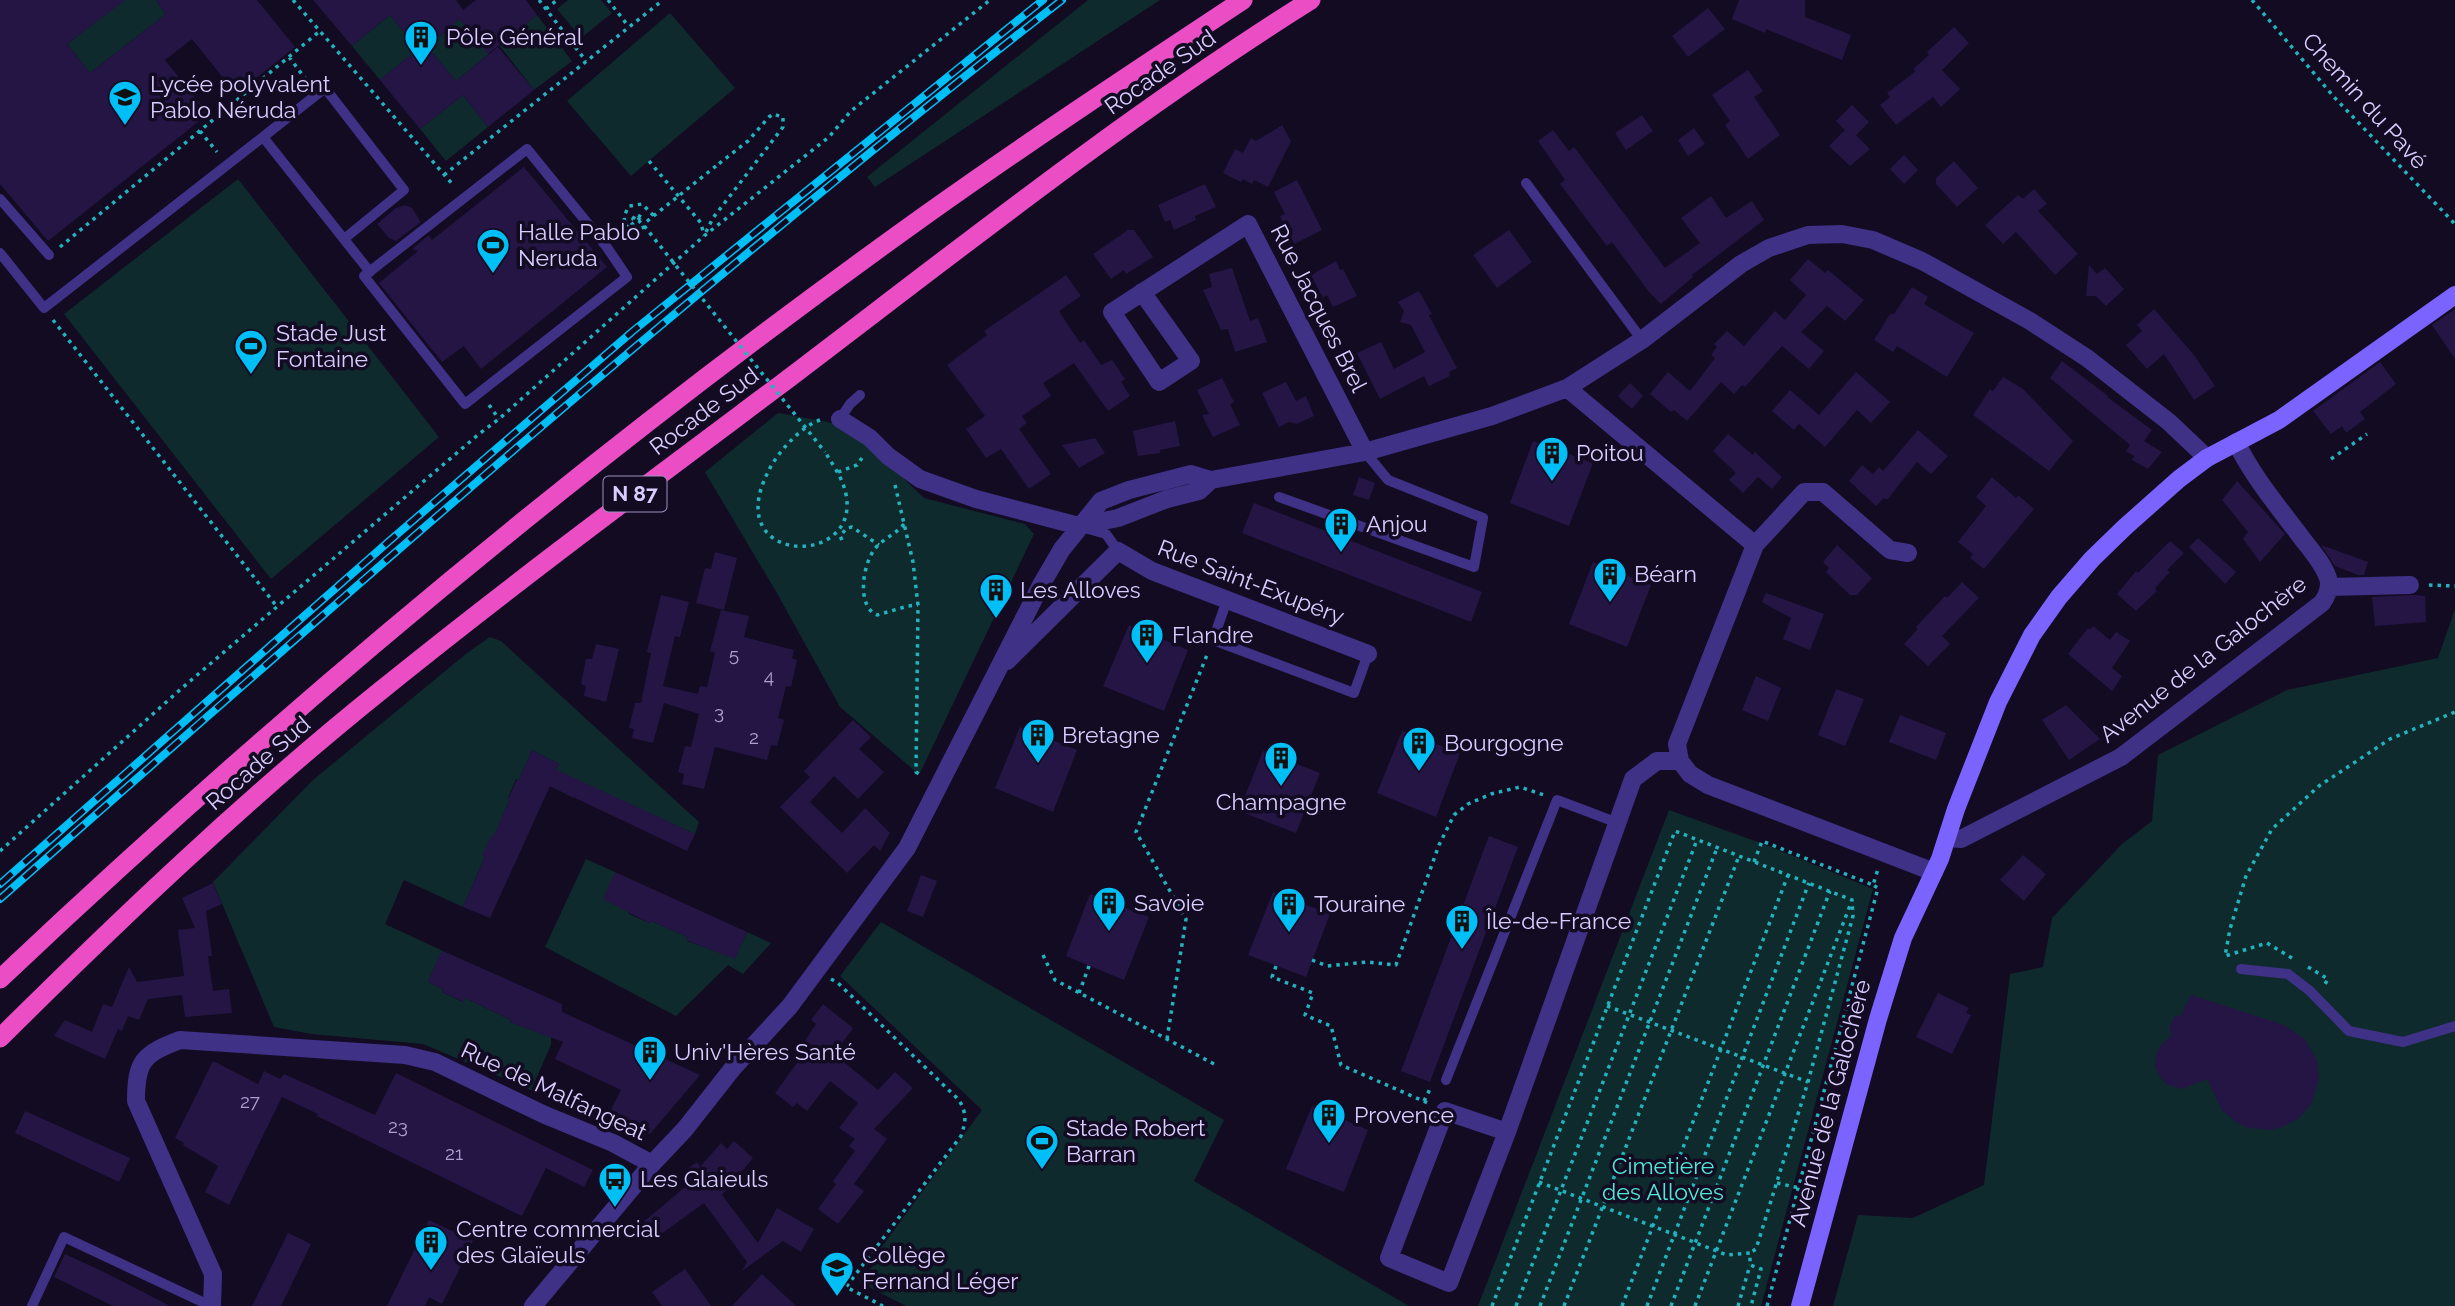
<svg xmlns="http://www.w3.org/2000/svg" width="2455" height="1306" viewBox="0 0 2455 1306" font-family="Raleway,sans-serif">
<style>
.green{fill:#0e2a2d}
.building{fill:#251545}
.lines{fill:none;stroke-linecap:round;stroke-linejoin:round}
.path{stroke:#22b3be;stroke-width:3.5;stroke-dasharray:3.5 5;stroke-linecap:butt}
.service{stroke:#3f3186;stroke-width:10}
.minor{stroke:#3f3186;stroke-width:18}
.secondary{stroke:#7b63ff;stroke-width:18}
.trunk{stroke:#ea4dc4;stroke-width:19}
.rail-casing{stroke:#00bff7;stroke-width:8}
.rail{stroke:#120b22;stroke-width:5;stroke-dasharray:16;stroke-linecap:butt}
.path-bridge{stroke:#22b3be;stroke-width:3.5;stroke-dasharray:3.5 5;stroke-linecap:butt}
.labels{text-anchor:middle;stroke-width:7;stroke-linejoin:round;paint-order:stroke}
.number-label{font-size:19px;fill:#ac9ed0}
.shield{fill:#120b22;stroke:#9d92bd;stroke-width:2}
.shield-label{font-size:21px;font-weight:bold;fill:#d9ccff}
.poi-label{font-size:23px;fill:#d9ccff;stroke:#120b22;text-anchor:start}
.street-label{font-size:23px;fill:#d9ccff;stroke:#120b22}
.park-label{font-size:23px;fill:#4debd7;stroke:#120b22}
</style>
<rect width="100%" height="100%" fill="#120b22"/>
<path class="green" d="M124,0H156L166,14L90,73L67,44Z
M568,0H601L612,13L581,38L557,9Z
M1088,0H1160L875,187L867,177Z
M670,13L735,88L631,176L567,101Z
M390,15L418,49L380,80L352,46Z
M537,15L572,61L534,90L499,45Z
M460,19L489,54L456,81L427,46Z
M463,95L488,127L446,161L420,129Z
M238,179L439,437L271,579L64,314Z
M778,413L838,424L871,447L924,498L1025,524L1034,534L920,773L916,772L840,707L778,595L705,472Z
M2455,609V1306H1833L1858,1215L1913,1218L1984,1185L2010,974L2043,967L2052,918L2122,844L2152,821L2158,755L2287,690L2438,658Z
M490,637L501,641L699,822L695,834L581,782L574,798L550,786L559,764L532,750L519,780L516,779L508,798L510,799L463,907L404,880L385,924L443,951L440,955L428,982L443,989L442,992L463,1002L465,998L511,1020L510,1022L551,1037V1045L531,1090L423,1044L311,1034L274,1027L213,882L313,780L467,653Z
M1669,810L1769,846L1873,889L1761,1306H1478Z
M586,859L615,872L629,914L649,923L651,921L688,937L687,941L735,958L747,932L771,943L743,974L728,965L676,1016L545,947Z
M881,922L1224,1120L1194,1181L1409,1306H906L859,1282L884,1252L881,1248L982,1110L840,976Z"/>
<path class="building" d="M0,0H125L67,44L90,73L166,14L156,0H257L295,47L236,94L192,39L165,60L208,114L48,241L0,184Z
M313,0H456L463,10L476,0H526L537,15L488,54L460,19L427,46L456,81L498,47L534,90L488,127L463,95L420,129L380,80L418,49L390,15L352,46Z
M1739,0H1805V17L1851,35L1842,60L1766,29L1765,33L1732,19Z
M1708,8L1725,29L1688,57L1672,36Z
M1954,27L1969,43L1942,70L1960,89L1941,107L1933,97L1896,125L1880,105L1890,97L1887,93L1916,71L1913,69L1929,55L1927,52Z
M1748,70L1763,91L1754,97L1780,135L1748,159L1725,125L1730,121L1712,95Z
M1852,105L1869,122L1856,135L1870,149L1850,166L1829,146L1845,130L1836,121Z
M1642,115L1653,131L1626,150L1615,133Z
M1282,125L1291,141L1268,187L1254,180L1252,184L1243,179L1241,182L1223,173L1235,149L1243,153L1251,138L1256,141Z
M1694,128L1705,144L1688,156L1678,140Z
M1553,130L1569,151L1574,147L1665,268L1700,243L1681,218L1711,196L1726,218L1752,201L1764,220L1692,275L1693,277L1661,304L1649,292L1612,242L1607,246L1560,184L1565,180L1538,141Z
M1904,155L1918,170L1904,184L1890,169Z
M1954,161L1978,188L1957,207L1936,184V178Z
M524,167L607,267L481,369L464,346L442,362L379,283L418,251L412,249L429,235L432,240Z
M1297,180L1322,230L1294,244L1280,216L1285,214L1274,192Z
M1205,184L1216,207L1195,216L1196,220L1174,230L1170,220L1165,222L1158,205Z
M2034,189L2047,204L2038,211L2078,254L2055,275L2016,232L2003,244L1985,225L2018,195L2023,199Z
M405,205L412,208L421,222L396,241L389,238L377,224L396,208Z
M1128,230H1134L1153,257L1126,274L1124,270L1111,279L1093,254Z
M1509,230L1532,262L1497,288L1473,255Z
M1808,259L1825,273L1828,270L1864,300L1845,321L1827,306L1801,332L1824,351L1809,369L1782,346L1745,387L1742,385L1734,394L1721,382L1687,421L1674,410L1671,412L1650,394L1668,372L1690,391L1715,358L1711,355L1717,347L1714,344L1727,331L1744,346L1775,311L1785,320L1806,295L1790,280Z
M1336,261L1340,270L1343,269L1357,296L1333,307L1327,295L1323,298L1311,275Z
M2089,265L2097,274L2105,268L2124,289L2106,306L2096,296H2086Z
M1232,268L1250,321L1258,318L1267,342L1235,352L1228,329L1221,330L1203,290L1212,287L1209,274Z
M1066,275L1081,296L1059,311L1080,343L1084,340L1101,365L1112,360L1125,379L1121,382L1130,396L1108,411L1074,363L1043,383L1051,396L1022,416L1027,423L1019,429L1051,474L1029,489L1001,449L986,458L966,429L985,416L947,365L987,335L984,331Z
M1912,287L1928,297L1924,304L1974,333L1947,377L1897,346L1893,352L1874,340L1890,314H1894Z
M1419,291L1432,314L1429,315L1436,329L1457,368L1449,372L1450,376L1429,386L1424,376L1380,399L1357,353L1381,342L1394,369L1425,352L1411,325L1400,322L1404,311L1398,302Z
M2154,309L2194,355L2215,386L2194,400L2164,354L2147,369L2126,345L2142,331L2137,325Z
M2455,309V359L2432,325Z
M2062,361L2108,396L2107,397L2152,430L2144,441L2162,452L2148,469L2132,460L2134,456L2126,451L2130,445L2050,378Z
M2380,362L2396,384L2360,412L2365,419L2346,433L2342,426L2331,434L2313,411Z
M1856,372L1890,402L1871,423L1857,410L1825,447L1799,424L1794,430L1772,411L1790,390L1819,415Z
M2003,377L2023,389L2073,441L2049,471L1973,415L1990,389L1993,391Z
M1222,378L1234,402L1230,404L1240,425L1213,437L1202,415L1209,414L1197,390Z
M1286,382L1296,401L1306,396L1314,416L1297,424L1289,422L1279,427L1262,393Z
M1630,383L1643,396L1632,409L1618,396Z
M1175,421L1180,446L1160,450V453L1138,456L1133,431Z
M1918,430L1948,456L1931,474L1917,462L1887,500L1884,498L1876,506L1849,481L1862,465L1873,474L1879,467L1883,471Z
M1728,434L1753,455L1755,452L1782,477L1772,489L1758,477L1743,493L1729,480L1736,473L1713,451Z
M1095,438L1105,453L1079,468L1062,445Z
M1533,441L1593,463L1569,526L1510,503Z
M1359,477L1375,483L1369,500L1353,495Z
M1992,477L2016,498L2018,495L2034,509L1984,569L1970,558L1973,554L1958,542L1986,506L1976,497Z
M2237,481L2285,534L2260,562L2243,539L2248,532L2222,500Z
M1254,503L1482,592L1471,622L1242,533Z
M2198,538L2236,572L2225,584L2189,547Z
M2170,541L2184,553L2167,570L2170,572L2155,588L2157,591L2136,611L2117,594L2136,571L2138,573Z
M1837,545L1872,578L1857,595H1850L1826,572L1829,568L1823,562Z
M2321,545L2368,562L2364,575H2358L2335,566Z
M715,552L737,558L724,610L696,603L705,568L711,569Z
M1593,562L1651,585L1627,647L1569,624Z
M1962,582L1979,598L1942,636L1950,644L1928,666L1904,644L1918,629L1916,627L1945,596L1947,598Z
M1766,593L1824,614L1810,650L1783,639L1791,618L1762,602Z
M661,595L689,602L680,637L675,636L663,686L698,694L700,686L707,687L715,653L710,651L721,610L749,616L744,637L794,650L792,658L797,660L791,687L786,686L778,718L784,720L777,746L771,745L767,760L715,747L704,789L682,784L684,774L678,772L685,746L691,747L699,714L664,703L653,743L632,738L634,729L629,728L635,703H641L651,653L647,652Z
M2416,595L2425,596L2426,622L2375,626L2372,597Z
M1129,625L1188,650L1164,711L1103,686Z
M2093,626L2110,640L2116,632L2130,641L2112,668L2122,676L2112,691L2068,654L2088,628L2090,630Z
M596,644L619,649L606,702L584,696L586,686L581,684L586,659H592Z
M1756,676L1781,688L1768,721L1742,710Z
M1836,689L1864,699L1845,746L1818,735Z
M2066,705L2100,739L2069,760L2042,720Z
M1900,715L1946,733L1936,760L1889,742Z
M853,720L871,737L859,749L884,772L858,799L834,776L810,802L842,833L865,808L890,833L880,851L874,845L847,873L780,807L810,777L804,771Z
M1020,727L1077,750L1053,812L995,788Z
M1402,731L1460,753L1436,817L1377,793Z
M532,750L559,764L557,770L695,834L687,851L550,786L490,918L463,907L485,857L482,856L491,836L493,837L510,799H508L517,779L519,780Z
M1263,751L1320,773L1296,833L1239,811Z
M1489,836L1518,847L1430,1082L1401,1071Z
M2023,855L2046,874L2024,901L2000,880Z
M615,872L747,932L735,959L686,940L688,937L651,921L649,923L603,899Z
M921,875L937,881L923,917L907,911Z
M213,883L222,904L206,911L212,956H208L213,991L229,989L232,1013L185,1017L182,995L148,999L139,1020L128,1016L122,1031L118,1029L105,1059L54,1036L65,1020L92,1032L103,1004L112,1007L129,967L137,982L184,976L178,930L195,928L182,898Z
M1273,892L1330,914L1306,977L1248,955Z
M1090,894L1149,917L1124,980L1066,956Z
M443,951L562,1004V1012L700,1075L650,1134L608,1116L621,1090L555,1059L563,1042L510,1022L511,1020L465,998L464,1002L442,992L443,989L428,982L440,954Z
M1938,993L1969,1008L1966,1013L1971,1015L1952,1054L1916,1037Z
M2191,995L2284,1025L2305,1039L2317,1061L2319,1078L2312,1103L2298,1119L2282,1127L2270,1130L2249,1128L2237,1123L2222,1110L2207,1079L2182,1089L2168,1085L2162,1080L2155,1067L2156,1055L2161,1045L2172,1035L2169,1028L2175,1016L2181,1015Z
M823,1004L853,1028L834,1054L878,1090L895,1072L913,1088L874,1129L887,1139L854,1184L864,1191L838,1224L818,1209L836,1184L833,1181L855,1151L849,1146L855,1139L839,1128L858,1103L830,1081L807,1111L797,1103L793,1107L775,1093L806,1051L801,1047L816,1024L811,1020Z
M213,1061L258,1084L264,1071L280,1079L284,1074L375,1115L396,1073L593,1170L584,1187L546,1168L522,1216L317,1116L318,1114L282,1097L229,1205L205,1192L218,1166L183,1145L184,1143L175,1138Z
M1312,1106L1368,1130L1344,1192L1286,1169Z
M25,1111L130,1158L119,1182L15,1133Z
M734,1141L753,1158L722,1195L758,1243L777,1208L814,1229L801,1252L783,1241L742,1271L747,1262L704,1203L653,1240L641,1224L690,1183L682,1173L697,1162L700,1167L721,1143L727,1149Z
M429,1220L473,1241L442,1304L429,1297L425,1306H387Z
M288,1233L311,1244L281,1306H252Z
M65,1254L108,1274L170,1306H113L54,1277Z
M685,1269L711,1306H662L652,1292Z
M762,1274L796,1306H732Z"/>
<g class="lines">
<path class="path" d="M293,0L454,186
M539,0L586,61
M608,0L629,27
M2252,0L2334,97L2455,224
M546,9L557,0
M289,57L307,81
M200,131L217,152
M649,161L701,223L704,236
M444,175L663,0
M641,217L636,214L633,219L639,221L645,227
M706,232L713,218L783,127V117L773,114L769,117L748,141L716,166
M618,236L641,217
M60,247L320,31
M53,320L278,608
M489,405L499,419
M820,420C800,427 777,453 768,472C718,570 874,568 843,484C839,473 831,462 825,452
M2331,459L2367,434
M838,472L857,465L862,458
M895,485L913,562L918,605L916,772L922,776
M904,524C895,535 882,539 874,550C863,565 856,606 877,615L908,606L918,605
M842,540L840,536L847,528L852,527L879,545
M2429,585L2455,586
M0,851L182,688L479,434L499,419L704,236L829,137L851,111L990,0
M1754,862L1762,841L1873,885L1878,869
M1043,955L1055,980L1216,1065
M2292,958L2267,943L2225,956L2230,929L2246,876L2272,829L2319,786L2390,739L2455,712
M1312,960L1327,966L1367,962L1396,965L1439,845L1454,815L1468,804L1491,794L1520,787L1544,795
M1276,966L1272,977L1313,993L1305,1015L1331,1026L1341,1065L1428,1103
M2308,967L2328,979L2324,986
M831,979L838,983L959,1100C967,1114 966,1121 961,1136L846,1287L883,1306
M1079,993L1089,966
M1607,1006L1808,1082
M1167,1039L1186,919L1136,832L1207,655
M1424,1101L1431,1087
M1539,1182L1727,1255L1750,1253V1265L1761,1269L1751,1306
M1777,1183L1799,1188
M1492,1306L1675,831L1852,900L1853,916L1808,1082L1756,1249L1750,1253
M1516,1306L1697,840
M1540,1306L1717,848
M1564,1306L1739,856
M1622,1306L1788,875
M1647,1306L1809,883
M1671,1306L1830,891
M1695,1306L1851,903
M1738,1306L1750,1265
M1767,1306L1878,888L1873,885"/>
<path class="service" d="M263,137L325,88L404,190L344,239
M527,149L606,246L627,277L465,404L364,276Z
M1526,183L1642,340
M0,199L49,255
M0,253L44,308L263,137L370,272
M840,419L850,404L860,395
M1279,497L1474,567L1483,518L1388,480L1365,452
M1085,528L1106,534L1118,551
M1227,600L1213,640L1354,693L1368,654
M2241,969L2288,974L2310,991L2349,1031L2403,1042L2455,1026
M1446,1080L1557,800L1618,823
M32,1306L64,1237L211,1306"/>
<path class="minor" d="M1142,292L1191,361L1159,382L1112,312L1248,224L1365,452
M1567,388L1755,545L1677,744L1680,761L1690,774L1708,785L1934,872
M840,419L870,438L888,456L920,479L976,499L1079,526L1118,518L1167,499L1199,491L1211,480
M1755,545L1804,492H1823L1890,550L1908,553
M2329,587L2410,585
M1007,661L1118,551L1152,571L1368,654
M1948,838L1961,839L2121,757L2322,603C2327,596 2331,588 2328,578C2322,561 2308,547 2298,533C2276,504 2252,475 2236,442
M1507,1132L1445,1111L1389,1258L1449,1283L1507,1132L1633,779L1657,761H1680
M212,1306L213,1274L136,1101C136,1061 143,1054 180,1040L405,1055L435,1062L545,1115L613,1143L652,1164
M533,1306L652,1164L685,1129L733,1068L790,1006L907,848L1041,585L1062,549L1101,501L1129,490L1191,474L1211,480L1365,452L1492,416L1567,388L1642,340L1741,264L1769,248L1808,235L1842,234L1873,240L1922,261L2030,321L2087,358L2169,422L2207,458"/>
<path class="secondary" d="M1800,1306L1878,1019L1903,938L1940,859L1956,809L1998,702L2032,635L2059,597L2092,559L2125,527L2179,479L2207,458L2279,420L2455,295"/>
<path class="trunk" d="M0,979C291,704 601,447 927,214C1031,140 1137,70 1243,0
M0,1038C121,918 246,799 379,692C510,586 645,486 780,385C954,253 1126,116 1311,0"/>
<defs>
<path id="rail" d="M0,884L387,543L633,331L1043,0
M0,899C348,592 696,285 1062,0"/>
</defs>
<use href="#rail" class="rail-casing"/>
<use href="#rail" class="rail"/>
<path class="path-bridge" d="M716,166L646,222L645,227L825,452
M645,227L633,230L625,225L624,216L629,206L642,204L654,216"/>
</g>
<defs>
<symbol id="building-pin" viewBox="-11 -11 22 30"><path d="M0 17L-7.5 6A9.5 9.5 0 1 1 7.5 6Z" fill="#00bff7" stroke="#120b22"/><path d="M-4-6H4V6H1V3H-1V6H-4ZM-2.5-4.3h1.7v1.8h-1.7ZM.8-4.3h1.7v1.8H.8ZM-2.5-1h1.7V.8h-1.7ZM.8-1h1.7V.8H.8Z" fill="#111"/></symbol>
<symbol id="school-pin" viewBox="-11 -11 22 30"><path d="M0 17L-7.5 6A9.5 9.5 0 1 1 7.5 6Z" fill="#00bff7" stroke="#120b22"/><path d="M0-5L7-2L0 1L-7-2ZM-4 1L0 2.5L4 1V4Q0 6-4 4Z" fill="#111"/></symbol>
<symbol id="stadium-pin" viewBox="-11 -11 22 30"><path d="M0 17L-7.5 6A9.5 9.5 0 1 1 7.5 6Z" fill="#00bff7" stroke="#120b22"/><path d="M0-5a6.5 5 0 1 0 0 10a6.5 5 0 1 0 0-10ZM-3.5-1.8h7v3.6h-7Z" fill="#111"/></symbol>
<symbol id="bus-pin" viewBox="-11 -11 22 30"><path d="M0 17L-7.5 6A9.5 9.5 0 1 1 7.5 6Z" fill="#00bff7" stroke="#120b22"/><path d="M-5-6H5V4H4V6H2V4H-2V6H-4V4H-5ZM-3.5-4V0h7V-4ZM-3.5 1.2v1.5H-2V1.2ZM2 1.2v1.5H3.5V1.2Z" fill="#111"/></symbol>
</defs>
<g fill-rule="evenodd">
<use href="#building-pin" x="402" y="18" width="38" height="52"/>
<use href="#school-pin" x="106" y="78" width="38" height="52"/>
<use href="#stadium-pin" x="474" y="226" width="38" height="52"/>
<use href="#stadium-pin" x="232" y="327" width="38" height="52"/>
<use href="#building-pin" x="1533" y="434" width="38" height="52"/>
<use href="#building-pin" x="1322" y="505" width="38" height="52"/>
<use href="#building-pin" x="1591" y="555" width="38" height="52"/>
<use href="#building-pin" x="977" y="571" width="38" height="52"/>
<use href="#building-pin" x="1128" y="616" width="38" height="52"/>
<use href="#building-pin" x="1019" y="716" width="38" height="52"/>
<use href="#building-pin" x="1400" y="724" width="38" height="52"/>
<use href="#building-pin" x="1262" y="739" width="38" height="52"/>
<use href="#building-pin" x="1090" y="884" width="38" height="52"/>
<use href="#building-pin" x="1270" y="885" width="38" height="52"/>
<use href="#building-pin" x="1443" y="902" width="38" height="52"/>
<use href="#building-pin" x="631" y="1033" width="38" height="52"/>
<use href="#building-pin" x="1310" y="1096" width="38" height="52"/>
<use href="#stadium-pin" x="1023" y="1122" width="38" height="52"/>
<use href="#bus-pin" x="596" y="1160" width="38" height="52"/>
<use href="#building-pin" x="412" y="1223" width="38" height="52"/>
<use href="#school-pin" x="818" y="1249" width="38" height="52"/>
</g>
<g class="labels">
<g class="number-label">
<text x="734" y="661">5</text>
<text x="769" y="683">4</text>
<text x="719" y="719">3</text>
<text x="754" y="744">2</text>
<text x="250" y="1108">27</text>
<text x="398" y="1133">23</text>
<text x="454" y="1160">21</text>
</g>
<rect class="shield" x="603.5" y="476.5" width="63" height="35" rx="5"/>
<g class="shield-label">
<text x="635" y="501">N 87</text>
</g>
<g class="poi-label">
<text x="446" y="45">Pôle Général</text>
<text x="150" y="92">Lycée polyvalent<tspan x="150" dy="26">Pablo Néruda</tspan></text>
<text x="518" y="240">Halle Pablo<tspan x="518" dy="26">Neruda</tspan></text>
<text x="276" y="341">Stade Just<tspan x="276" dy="26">Fontaine</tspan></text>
<text x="1576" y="461">Poitou</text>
<text x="1366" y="532">Anjou</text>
<text x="1634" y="582">Béarn</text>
<text x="1020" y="598">Les Alloves</text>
<text x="1172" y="643">Flandre</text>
<text x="1062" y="743">Bretagne</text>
<text x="1444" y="751">Bourgogne</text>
<text x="1281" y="810" text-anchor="middle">Champagne</text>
<text x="1134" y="911">Savoie</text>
<text x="1314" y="912">Touraine</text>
<text x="1486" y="929">Île-de-France</text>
<text x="674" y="1060">Univ'Hères Santé</text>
<text x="1354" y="1123">Provence</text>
<text x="1066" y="1136">Stade Robert<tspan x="1066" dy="26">Barran</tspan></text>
<text x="640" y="1187">Les Glaieuls</text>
<text x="456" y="1237">Centre commercial<tspan x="456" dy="26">des Glaïeuls</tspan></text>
<text x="862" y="1263">Collège<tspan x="862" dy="26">Fernand Léger</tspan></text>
</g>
<g class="street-label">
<text transform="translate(1160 72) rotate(-35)" y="8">Rocade Sud</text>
<text transform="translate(2365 101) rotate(48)" y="8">Chemin du Pavé</text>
<text transform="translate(1319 308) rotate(63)" y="8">Rue Jacques Brel</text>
<text transform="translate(704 411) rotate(-37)" y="8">Rocade Sud</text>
<text transform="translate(1251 582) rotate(21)" y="8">Rue Saint-Exupéry</text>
<text transform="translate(2203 659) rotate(-38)" y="8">Avenue de la Galochère</text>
<text transform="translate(258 763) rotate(-41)" y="8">Rocade Sud</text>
<text transform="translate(554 1091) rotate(25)" y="8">Rue de Malfangeat</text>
<text transform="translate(1830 1103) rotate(-75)" y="8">Avenue de la Galochère</text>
</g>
<g class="park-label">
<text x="1663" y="1174">Cimetière<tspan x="1663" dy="26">des Alloves</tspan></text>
</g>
</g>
</svg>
